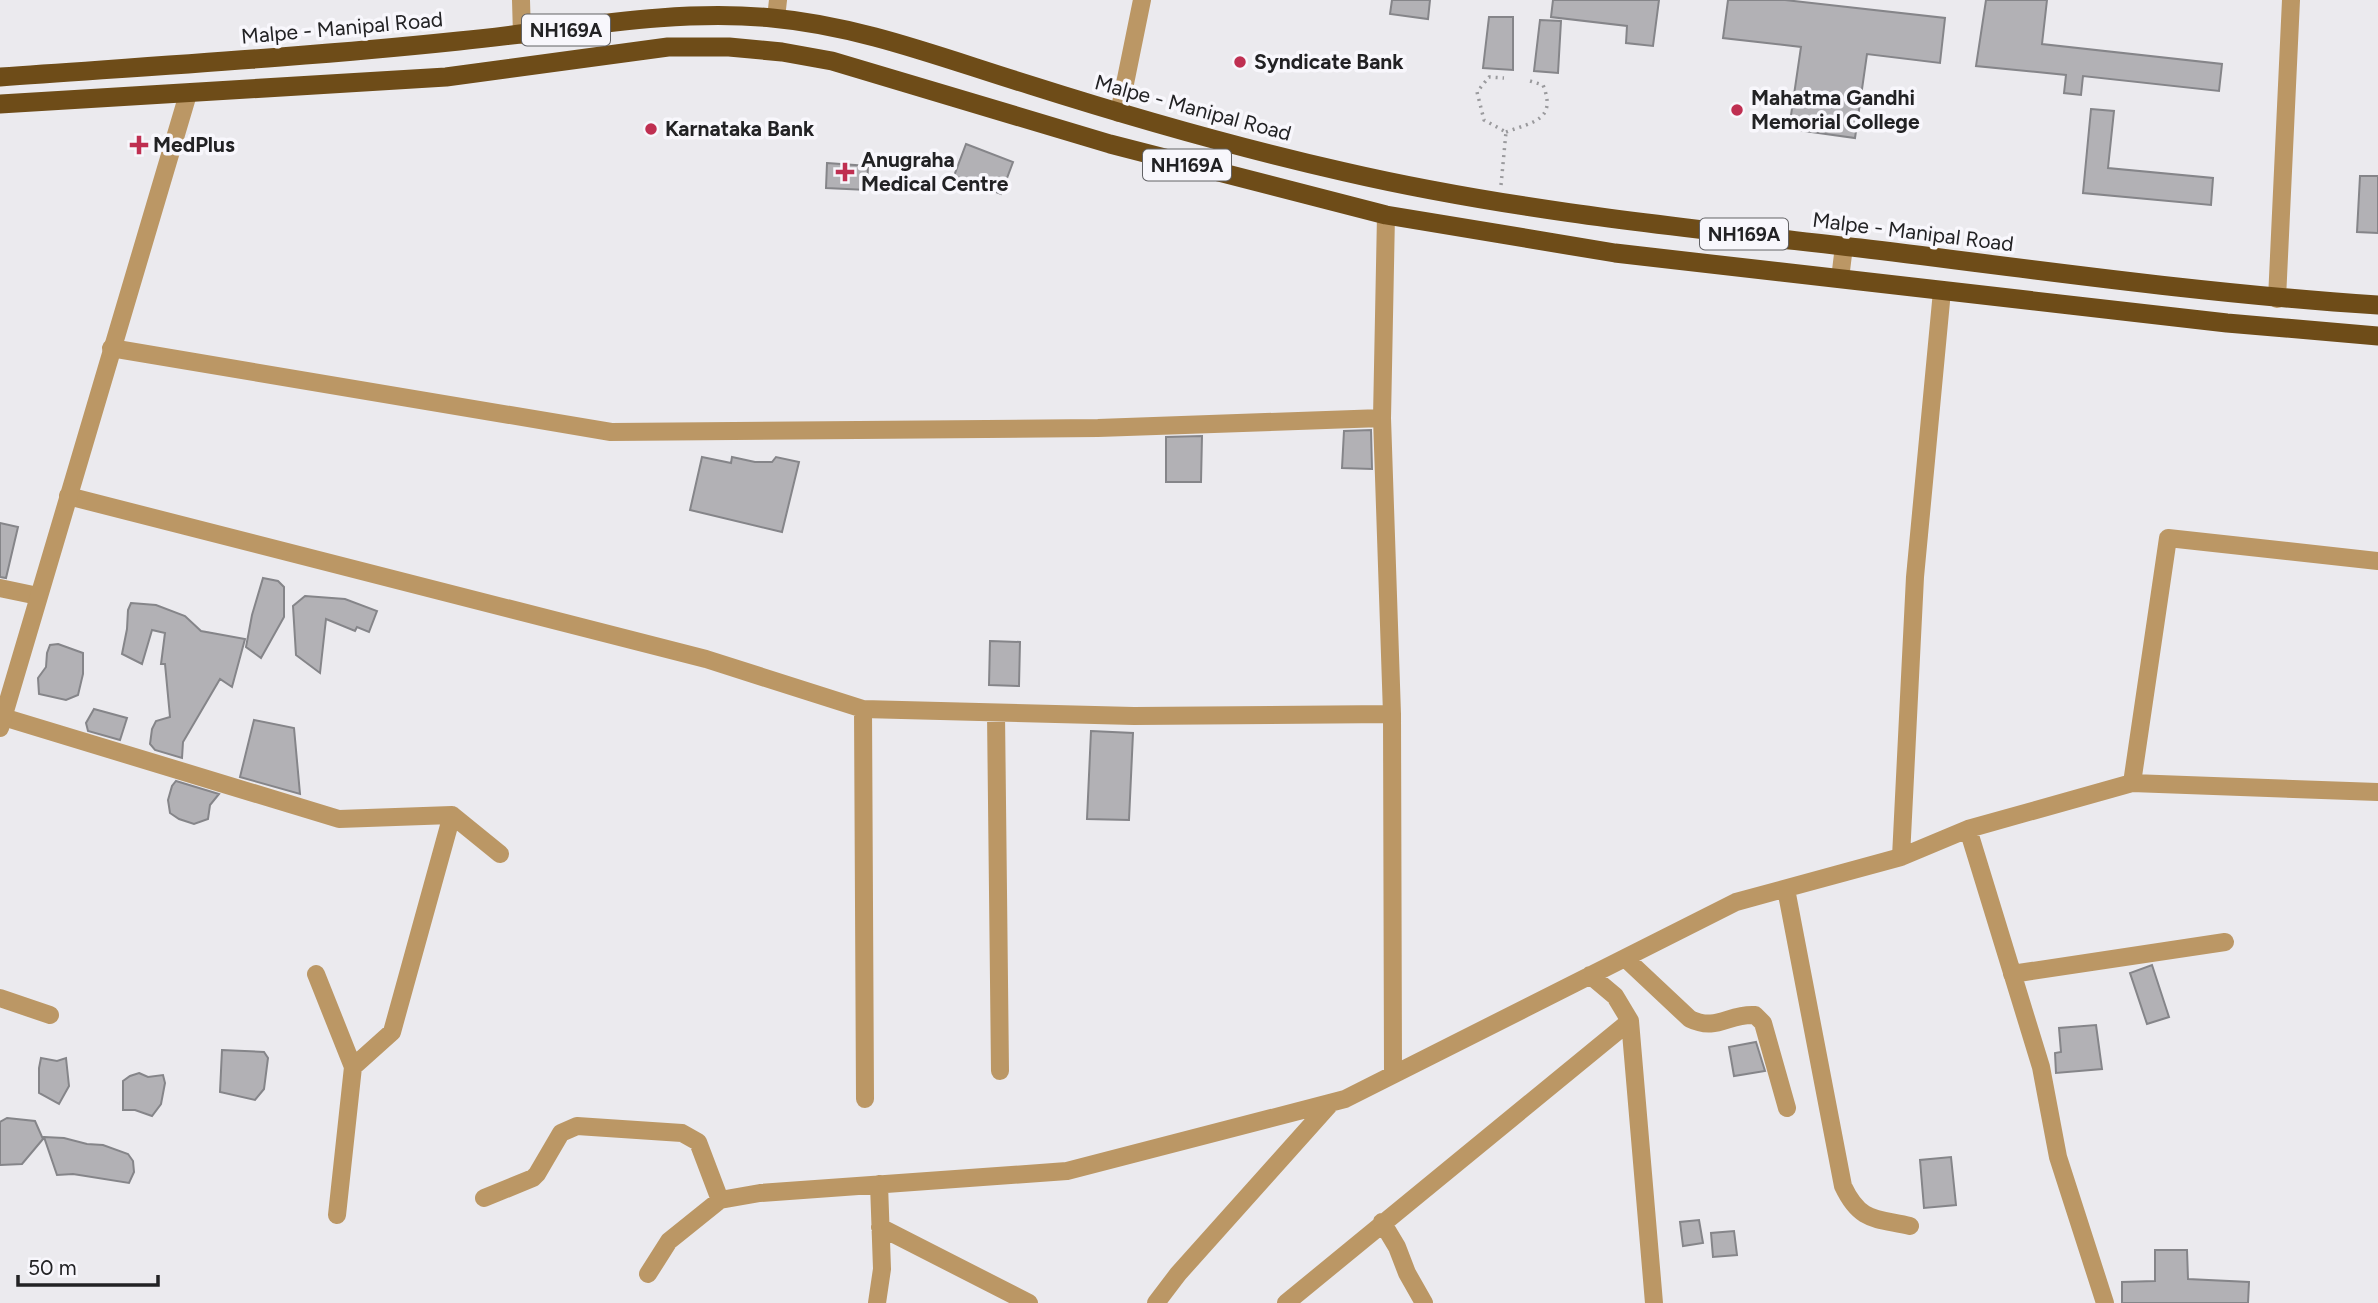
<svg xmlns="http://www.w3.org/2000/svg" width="2378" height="1303" viewBox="0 0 2378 1303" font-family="Figtree,sans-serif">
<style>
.building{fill:#b2b1b5;stroke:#858589;stroke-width:2}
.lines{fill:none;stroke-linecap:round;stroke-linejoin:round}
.path{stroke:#9a9a9d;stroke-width:3.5;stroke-dasharray:2 5;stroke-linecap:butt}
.minor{stroke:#bb9765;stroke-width:18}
.tertiary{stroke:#bb9765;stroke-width:18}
.trunk{stroke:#6e4c18;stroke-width:19}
.poi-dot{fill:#bf2f51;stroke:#f8f7fc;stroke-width:2.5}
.labels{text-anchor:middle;stroke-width:7;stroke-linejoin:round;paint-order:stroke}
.shield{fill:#f8f7fc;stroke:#626265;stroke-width:2}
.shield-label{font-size:19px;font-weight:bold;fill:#222224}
.street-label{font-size:21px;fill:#222224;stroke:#f8f7fc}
.poi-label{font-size:21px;font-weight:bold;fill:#222224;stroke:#f8f7fc;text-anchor:start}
</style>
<rect width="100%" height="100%" fill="#ebeaee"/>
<path class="building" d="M1392,0H1430L1428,19L1390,14Z
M1553,0H1659L1653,46L1626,43L1627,26L1551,17Z
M1728,0H1785L1945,18L1940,63L1867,54L1855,138L1789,129L1801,47L1723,38Z
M1986,0H2047L2042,44L2222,64L2219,91L2083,76L2081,95L2064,93L2066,75L1976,66Z
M1489,17H1513V70L1483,68Z
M1540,20L1561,21L1558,73L1534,71Z
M2091,109L2114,111L2108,168L2213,178L2211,205L2083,193Z
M966,144L1013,162L1001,194L954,176Z
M827,163L868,166L867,190L826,188Z
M2360,176H2378V233L2357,232Z
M1371,430L1372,469L1342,468L1344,431Z
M1202,436L1201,482H1166V437Z
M702,457L731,463L732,457L755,462H772L776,457L799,462L782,532L690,510Z
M0,523L18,527L6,578L0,577Z
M263,578L278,581L284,587V617L261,658L246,647L252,615Z
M305,596L345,599L377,611L369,632L357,627L355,631L326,619L320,673L296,655L293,606Z
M131,603L156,605L185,616L201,631L245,639L232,687L220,679L183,742L182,758L155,750L150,744L152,729L156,721L170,717L165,664H161L165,633L152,630L142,664L122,654L127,629L128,610Z
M990,641L1020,642L1019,686L989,685Z
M58,644L83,653V674L78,695L66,700L39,694L38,678L46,667L47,653L50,645Z
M94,709L127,718L120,740L88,731L86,723Z
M254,720L294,728L300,794L240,777Z
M1091,731L1133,733L1129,820L1087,819Z
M176,781L219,794L210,805L208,819L194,824L179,819L170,813L168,800L172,786Z
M2152,965L2169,1017L2147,1024L2130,973Z
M2096,1025L2102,1069L2056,1073L2055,1053L2061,1052L2059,1028Z
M1756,1042L1765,1071L1734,1076L1729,1047Z
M222,1050L264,1052L268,1058L264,1089L255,1100L220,1092Z
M41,1058L57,1061L66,1058L69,1086L59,1104L39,1093V1068Z
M139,1073L148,1077L163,1075L165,1083L161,1104L152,1116L135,1110H123V1081L130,1076Z
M7,1118L35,1121L43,1139L22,1164L0,1165V1122Z
M44,1137L64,1138L87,1144L103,1145L128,1154L133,1161L134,1172L129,1183L73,1174L57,1175Z
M1951,1157L1956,1205L1924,1208L1920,1160Z
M1699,1220L1703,1243L1683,1246L1680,1222Z
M1734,1231L1737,1255L1713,1257L1711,1233Z
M2155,1250H2187L2188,1279L2249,1282L2248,1303H2122V1282L2155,1281Z"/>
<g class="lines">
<path class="path" d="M1506,132C1533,122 1557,120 1543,85L1530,81
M1501,185L1506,132L1484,120L1477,92L1489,77L1504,78"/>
<path class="minor" d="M521,0L522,35
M776,18L778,0
M1119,113L1142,0
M1386,215L1382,418L1392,714L1393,1074
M1840,279L1844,246
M2277,299L2291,0
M111,348L611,432L1098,428L1382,418
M68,496L706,659L863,709L1134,716L1392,714
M0,588L38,596
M863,709L865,1099
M996,713L1000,1071
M3,717L339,819L452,815L500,854
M2132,783L2168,538L2378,561
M1968,829L2041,1067L2058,1157L2105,1303
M1901,857L1915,577L1942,291
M1786,889L1843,1186C1860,1222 1875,1218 1910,1226
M1625,958L1690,1019C1717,1032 1729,1013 1755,1015L1763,1023L1787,1108
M316,974L353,1067
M2012,974L2225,942
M1590,975L1615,996L1630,1021L1654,1303
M0,998L50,1015
M484,1198L533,1178L537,1174L561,1133L577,1126L682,1133L698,1142L720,1200
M337,1215L353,1067L392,1032L452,815
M1382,1222L1397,1247L1407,1273L1424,1303
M880,1227L1029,1303
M648,1274L669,1241L720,1200L760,1193L1067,1171L1345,1099L1736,902L1901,857L1968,829L2132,783L2378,792
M877,1303L882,1269L879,1184
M1156,1303L1178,1274L1331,1103
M1286,1303L1630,1021"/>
<path class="tertiary" d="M0,728L188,94"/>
<path class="trunk" d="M0,77C153,66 306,57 459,41C563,31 668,8 772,18C861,26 945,59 1030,85C1134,118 1239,148 1345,172C1514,211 1688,228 1860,248C2032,269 2205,294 2378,305
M0,104L446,77L668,47H729L782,52L832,61L1110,144L1386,215L1615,253L2227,323L2378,336"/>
</g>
<g class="poi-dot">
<circle cx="1240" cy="62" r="7"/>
<circle cx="1737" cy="110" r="7"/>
<circle cx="651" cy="129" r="7"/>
<path d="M135.5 134.5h7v7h7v7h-7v7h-7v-7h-7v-7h7z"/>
<path d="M841.5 161.5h7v7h7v7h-7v7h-7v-7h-7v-7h7z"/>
</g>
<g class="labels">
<g class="shield">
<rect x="522" y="14.5" width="88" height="31" rx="5"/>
<rect x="1143" y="149.5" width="88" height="31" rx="5"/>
<rect x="1700" y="218.5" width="88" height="31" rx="5"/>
</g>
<g class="shield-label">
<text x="566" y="37">NH169A</text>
<text x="1187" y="172">NH169A</text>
<text x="1744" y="241">NH169A</text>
</g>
<g class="street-label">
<text transform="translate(342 28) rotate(-5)" y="7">Malpe - Manipal Road</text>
<text transform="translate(1193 108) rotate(15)" y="7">Malpe - Manipal Road</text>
<text transform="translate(1913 232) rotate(7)" y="7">Malpe - Manipal Road</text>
</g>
<g class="poi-label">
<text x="1254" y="69">Syndicate Bank</text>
<text x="1751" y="105">Mahatma Gandhi<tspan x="1751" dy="24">Memorial College</tspan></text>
<text x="665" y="136">Karnataka Bank</text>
<text x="153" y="152">MedPlus</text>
<text x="861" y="167">Anugraha<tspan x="861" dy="24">Medical Centre</tspan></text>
</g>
</g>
<path d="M18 1275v10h140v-10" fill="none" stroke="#222224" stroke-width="3.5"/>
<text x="28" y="1275" font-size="21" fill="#222224" stroke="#f8f7fc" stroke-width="5" paint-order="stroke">50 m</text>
</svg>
